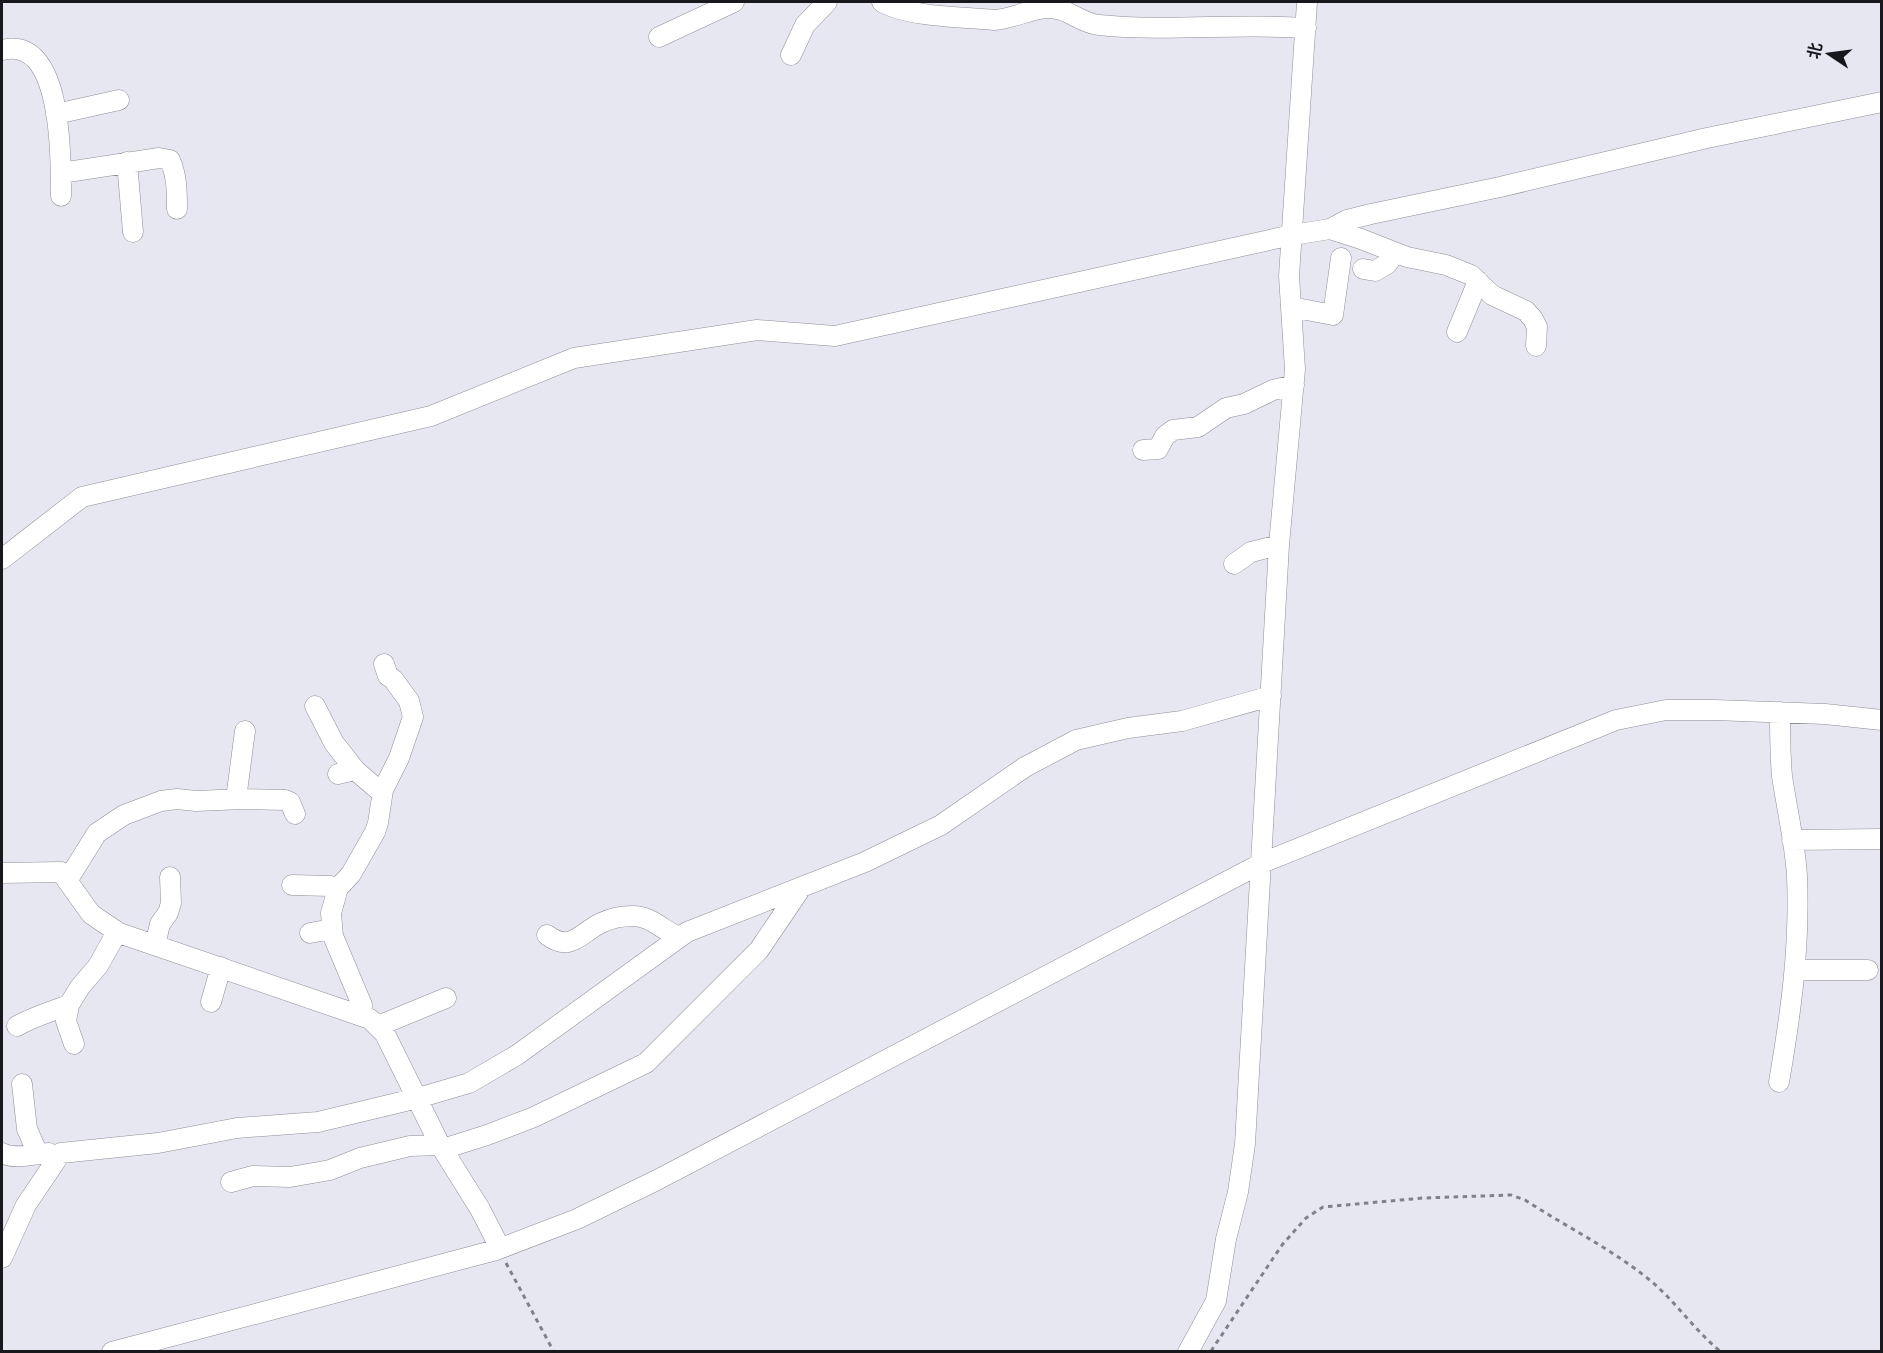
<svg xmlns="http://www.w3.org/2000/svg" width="1883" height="1353" viewBox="0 0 1883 1353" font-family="Arial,'Noto Sans SC',sans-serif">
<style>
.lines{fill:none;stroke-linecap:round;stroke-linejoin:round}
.street-casing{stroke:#8f8e97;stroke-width:21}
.path{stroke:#818188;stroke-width:3;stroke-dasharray:4.5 4.5;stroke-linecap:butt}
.street{stroke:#fff;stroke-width:20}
</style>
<rect width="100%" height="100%" fill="#e7e7f1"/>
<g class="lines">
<defs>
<path id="street" d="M882,2C908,17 963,17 994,20C1013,19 1029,9 1047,8C1067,7 1080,23 1099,25C1168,32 1237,23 1306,28
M659,37L734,2
M2,50C63,34 61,159 61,196
M791,55L805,25L827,2
M56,114L119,100
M127,162L133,232
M61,173L159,158L170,160C177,176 177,192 177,209
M1330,229L1361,239L1407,257L1446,265L1471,275L1492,295L1526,311L1533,319L1537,327L1536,346
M1363,269L1375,271L1387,264L1395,253
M1291,307L1333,315L1341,258
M1457,332L1478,281
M1143,450L1158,449L1165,436L1173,430L1198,427L1226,408L1244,404L1273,390L1294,385
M2,559L82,497L431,416L574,358L757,330L835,336L1292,235L1330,229L1347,220L1371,214L1500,187L1707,138L1882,102
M1234,564L1251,552L1279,545
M315,706L334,743L355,770
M338,774L355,770L382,793
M236,799L245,731
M1792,840L1882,839
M2,873L61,872L91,914L119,933L370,1019L385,1034L440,1145L480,1209L500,1248
M67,881L97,833L124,815L161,801L177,799L196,801L243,799L285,800L290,802L295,814
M292,885L330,886L338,888
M310,933L332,929
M547,935C571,953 580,933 601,923C611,918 622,916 633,916C652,916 663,931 679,937
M155,945L160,924L168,913L171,903L170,877
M1796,970H1868
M211,1002L221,967
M361,1016L362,1005L333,936L331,913L338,888L351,874L375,832L378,823L383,790L399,758L413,717L409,701L393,679L388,676L384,664
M17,1026C33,1017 52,1011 69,1005
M378,1026L446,998
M74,1044L66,1021L69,1005L80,987L98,966L117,932
M1779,1082C1791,1012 1800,947 1797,876C1795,843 1787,810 1782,776C1780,755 1780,733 1780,712
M22,1084L27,1129L38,1154
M443,1149L487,1135L534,1117L646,1063L759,950L801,888
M2,1153C15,1160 35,1154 49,1153
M231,1182L253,1176L290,1177L319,1172L330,1170L360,1158L410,1146L440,1145
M2,1258L26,1205L61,1153L158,1143L237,1128L318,1122L418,1098L469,1083L517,1055L687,932L865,862L941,825L1025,767L1076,740L1128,728L1182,721L1271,696
M112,1352L496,1250L577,1219L657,1180L1262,863L1616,720L1666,710H1714L1825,714L1882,720
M1188,1352L1216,1301L1226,1239L1238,1192L1245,1144L1279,545L1295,369L1289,276L1307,2"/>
</defs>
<use href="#street" class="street-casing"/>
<path class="path" d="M506,1263L554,1352
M1211,1351L1282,1245L1306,1218L1323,1207L1423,1198L1511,1195L1525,1200C1565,1226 1608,1247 1646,1277C1674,1299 1693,1329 1721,1352"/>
<use href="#street" class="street"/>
</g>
<rect width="1883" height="1353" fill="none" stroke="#18181c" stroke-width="6"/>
<g transform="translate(1829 54) rotate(283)" stroke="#e7e7f1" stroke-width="4.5" paint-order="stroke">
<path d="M0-4.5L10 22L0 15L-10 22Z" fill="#18181c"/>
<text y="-9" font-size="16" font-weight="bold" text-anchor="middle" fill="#18181c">北</text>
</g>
</svg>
